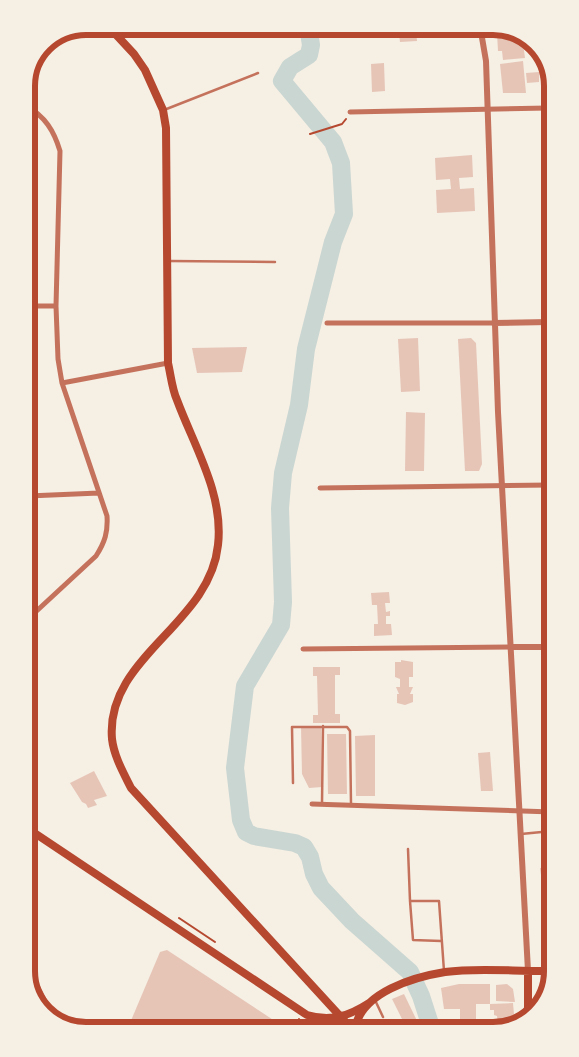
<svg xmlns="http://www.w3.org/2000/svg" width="579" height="1057" viewBox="0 0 579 1057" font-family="'Fira Sans',sans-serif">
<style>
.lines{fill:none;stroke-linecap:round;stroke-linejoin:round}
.river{stroke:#c9d6d2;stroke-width:18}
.building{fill:#e6c5b7}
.path{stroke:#b5482f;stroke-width:2}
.service{stroke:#c5725c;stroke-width:2.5}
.minor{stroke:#c5725c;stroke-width:5}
.tertiary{stroke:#c5725c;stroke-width:6}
.secondary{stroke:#b5482f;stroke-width:8}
.rim{fill:none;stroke:#b5482f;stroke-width:6}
</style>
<rect width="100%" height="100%" fill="#f6efe4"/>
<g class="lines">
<path class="river" d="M308,26L311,45L309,55L290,67L282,81L333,142L341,163L344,214L333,242L306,349L299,405L283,473L280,508L283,602L281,625L245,686L235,768L241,820L246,832L254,836L295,843L304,847L310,857L314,874L321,888L352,921L410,972L421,996L431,1027"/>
</g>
<path class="building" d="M434,26H451L452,30L435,31Z
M410,29H416L417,41L400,42L399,33L410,32Z
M511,32L522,36L525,58L503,60L502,51H498L497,33Z
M523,61L526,93H503L500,64Z
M384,63L385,91L372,92L371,64Z
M543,68H548V94H542V78H540L539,72H543Z
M539,72V82L527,83L526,73Z
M472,155L473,177L459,178L460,189L474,188L475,211L437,213L436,190L451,189L450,179L436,180L435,158Z
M418,338L420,391L401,392L398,339Z
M471,338L476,343L482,464L479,471H465L458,339Z
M247,347L242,372L197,373L192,348Z
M406,412L425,413L424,471H405Z
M389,592L390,603H385L386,612L390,611V616H386V624H391L392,635L374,636V624H378L377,605H372L371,593Z
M401,660L413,662V677H409V687H413L410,694H413V702L405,705L397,703V694H399L396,687H400V679L395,677V662H401Z
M313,667H340V675H335V714H340V723H313V715H318L317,676H313Z
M301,727H321L322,787L309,788L302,774Z
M327,734H346L347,794H328Z
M375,735V796H356L355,736Z
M490,752L493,791H481L478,753Z
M94,771L107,796L94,800L97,805L88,808L86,804L82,802L70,783Z
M552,867V890H543L540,868Z
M549,913H552V933H549Z
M167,950L284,1027V1029L127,1030L160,952Z
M459,984H490V1004H476V1027H460V1009H444L441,988Z
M507,984L513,989L515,1002L496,1001V985Z
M404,994L420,1027H406L392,999Z
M513,1003L515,1026H498L497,1016L494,1015V1010H490V1004Z"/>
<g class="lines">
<path class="path" d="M310,134L342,124L346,119
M179,918L215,942
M294,1028L299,1019"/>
<path class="service" d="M164,110L258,73
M169,261L275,262
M293,783L292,727H347L350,731L351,804
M322,804L323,726
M521,834L552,831
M408,849L410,901
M441,941L413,940L410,901H439L444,971
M375,1000L383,1017
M312,1019L322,1028"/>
<path class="minor" d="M26,106C45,116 54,131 60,151L56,306L58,359L62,383L107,516C108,532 105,542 96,556L29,618
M350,112L548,108
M27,306H56
M327,323H494
M62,383L168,363
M320,488L550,485
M28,496L99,493
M303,649L511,647
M312,804L552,812"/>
<path class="tertiary" d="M480,26L486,61L498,412L528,971
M494,323L549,322
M511,647H551
M31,975L54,1020"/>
<path class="secondary" d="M108,26L134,54L145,70L163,110L166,128L168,363C171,376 172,389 177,400C194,446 224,494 218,545C210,625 105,657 112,739C114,756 123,772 131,788L351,1028
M30,830L307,1015C331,1022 349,1016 369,1003
M528,971V1016
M355,1028C362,992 414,977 445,972C480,967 518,972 553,971"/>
</g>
<path d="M0 0H579V1057H0ZM86 35H493A51 51 0 0 1 544 86V971A51 51 0 0 1 493 1022H86A51 51 0 0 1 35 971V86A51 51 0 0 1 86 35Z" fill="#f6efe4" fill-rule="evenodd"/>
<path class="rim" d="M86 35H493A51 51 0 0 1 544 86V971A51 51 0 0 1 493 1022H86A51 51 0 0 1 35 971V86A51 51 0 0 1 86 35Z"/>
</svg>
